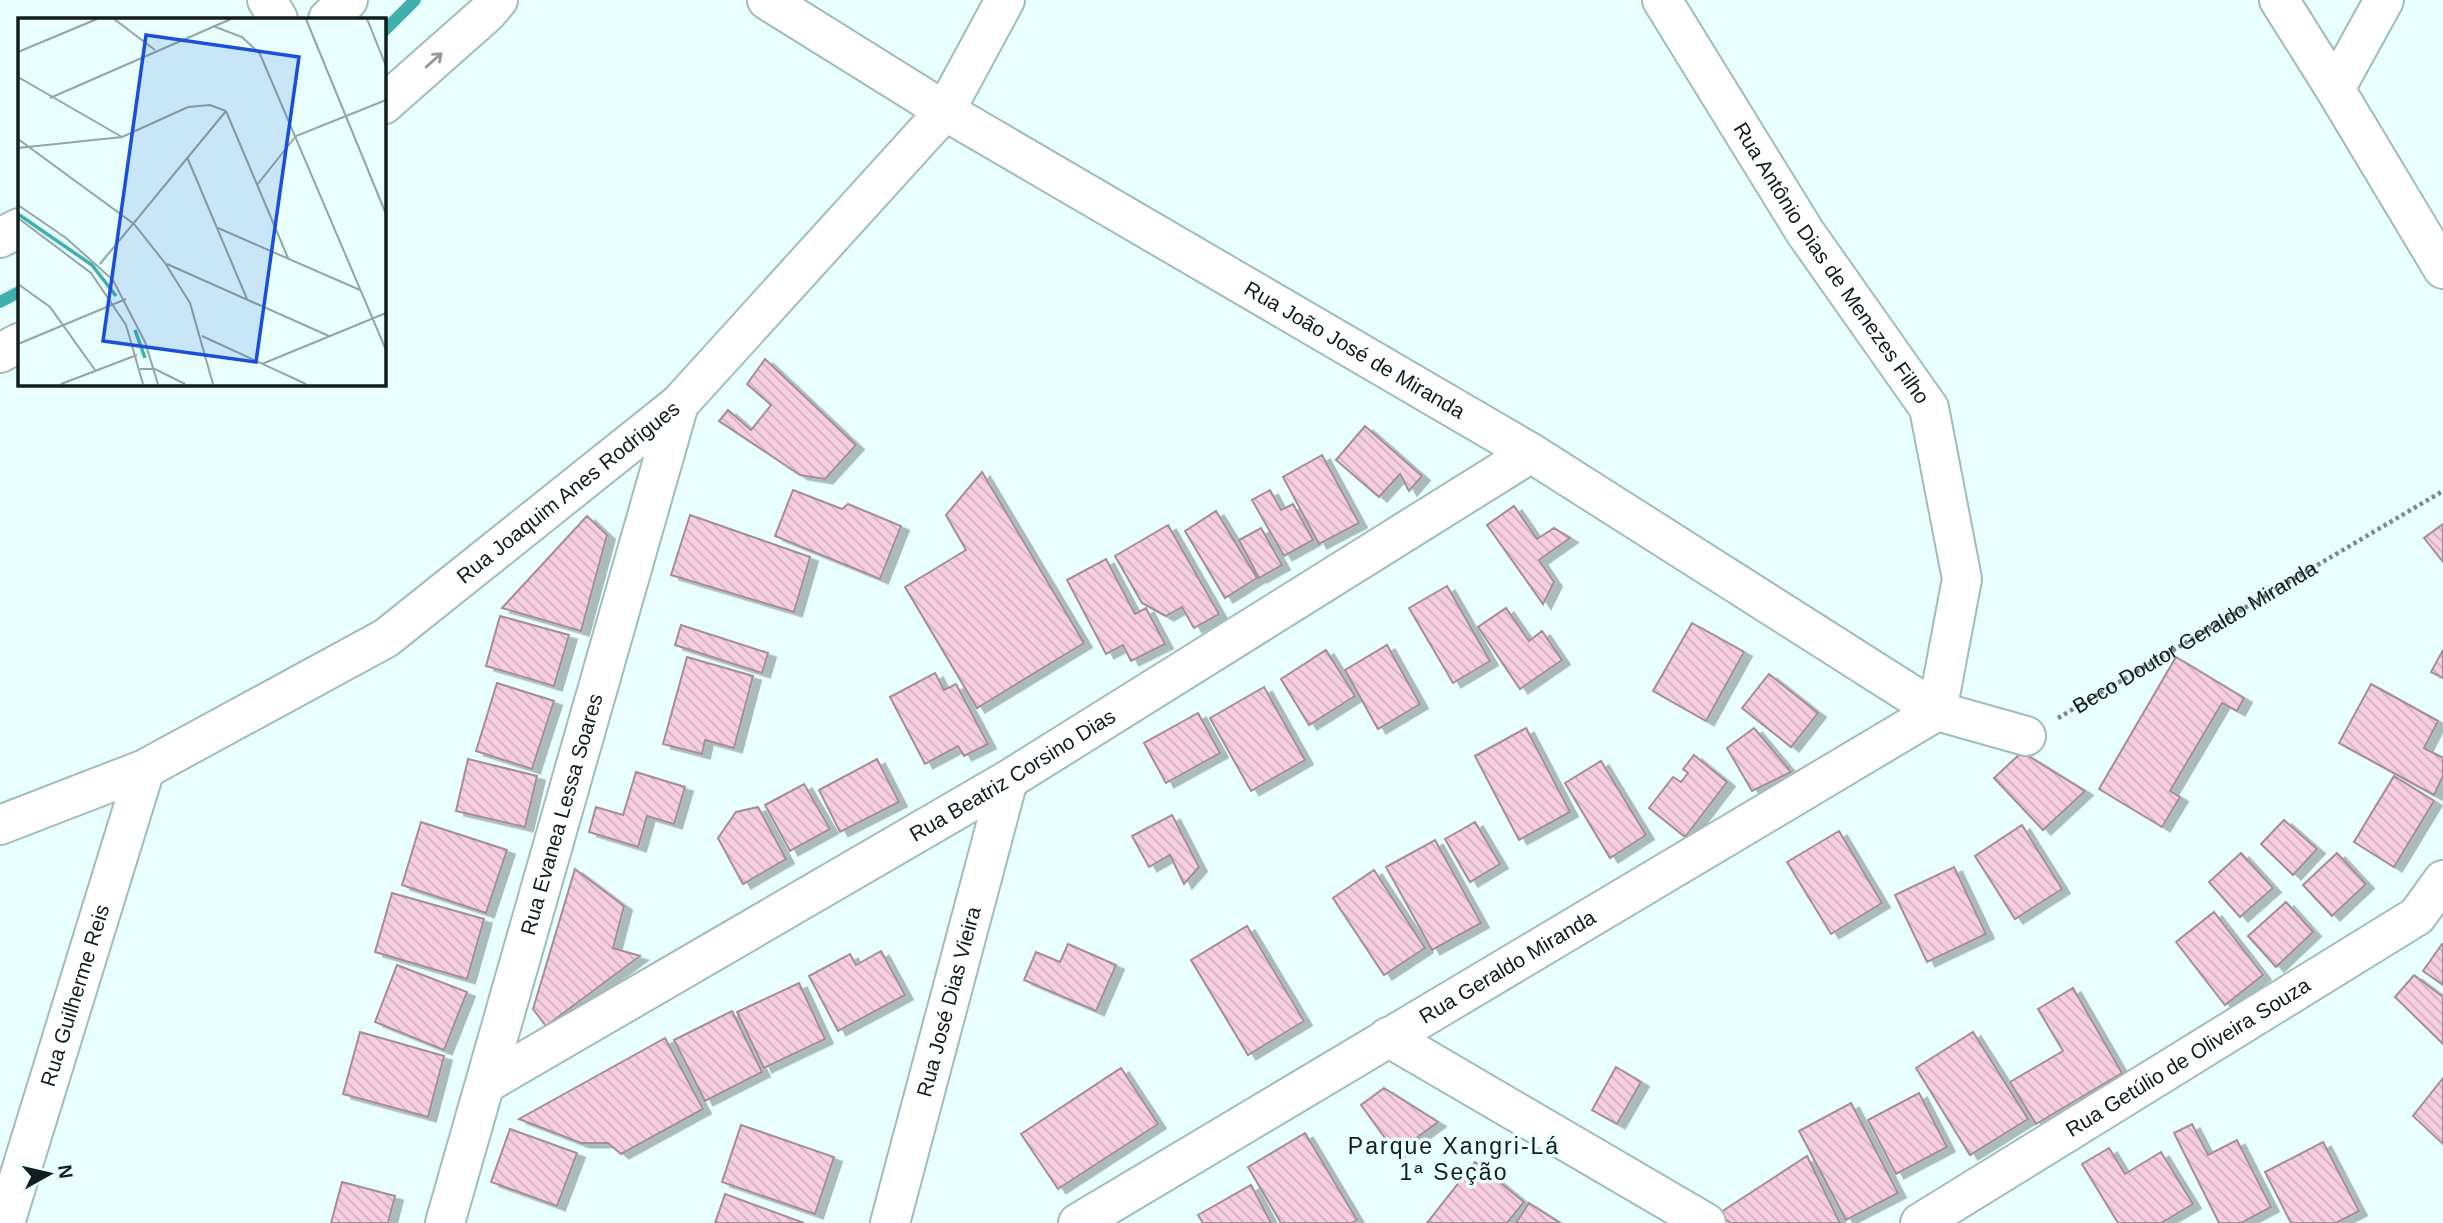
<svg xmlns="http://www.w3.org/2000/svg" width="2443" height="1223" viewBox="0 0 2443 1223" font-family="Helvetica,sans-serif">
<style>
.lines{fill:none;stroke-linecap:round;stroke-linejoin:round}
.stream{stroke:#40b0af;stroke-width:12}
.building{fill:url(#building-back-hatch);stroke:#a48e97;stroke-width:2;filter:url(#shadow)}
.minor-casing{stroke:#a1bcbb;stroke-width:42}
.path{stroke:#7a8a8a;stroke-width:4.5;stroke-dasharray:3.5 3.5;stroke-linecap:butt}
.minor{stroke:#fff;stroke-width:38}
.oneway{stroke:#959999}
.labels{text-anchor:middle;stroke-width:7;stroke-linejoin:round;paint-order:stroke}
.street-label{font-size:21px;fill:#131d1d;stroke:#e8fffe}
.neighbourhood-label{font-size:23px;letter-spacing:2px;fill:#131d1d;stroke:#e8fffe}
.inset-river{fill:none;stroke:#40b0af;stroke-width:3.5}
.inset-road{fill:none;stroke:#93a5a4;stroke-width:2}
.view{fill:#1d4ed8;fill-opacity:0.15;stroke:#1d4ed8;stroke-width:3.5}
.inset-edge{fill:none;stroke:#131d1d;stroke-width:3.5}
</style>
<defs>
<pattern id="building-back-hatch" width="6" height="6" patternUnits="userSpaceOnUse" patternTransform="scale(1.75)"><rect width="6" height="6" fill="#f6cedf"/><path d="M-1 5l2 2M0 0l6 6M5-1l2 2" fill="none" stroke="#d2b0bf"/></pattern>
<filter id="shadow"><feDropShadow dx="8" dy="4.5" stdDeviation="0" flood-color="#0004"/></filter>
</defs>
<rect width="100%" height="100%" fill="#e8fffe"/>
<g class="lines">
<path class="stream" d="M383,32L415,0
M0,302L19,292"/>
</g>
<path class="building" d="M765,359L856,445L825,479L800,475L719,421L728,410L751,430L771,405L747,384Z
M1365,426L1422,476L1409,491L1400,474L1379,497L1336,460Z
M1322,455L1359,523L1319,544L1283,477Z
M982,472L1084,643L977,708L905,587L966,550L946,515Z
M793,490L842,509L848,504L901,526L880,579L775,536Z
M1270,490L1281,510L1293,504L1313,540L1284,556L1252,500Z
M1514,506L1537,539L1554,528L1570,538L1539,560L1554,582L1543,604L1487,525Z
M1216,511L1257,578L1225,598L1185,531Z
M690,515L810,557L794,612L671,575Z
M587,516L607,535L581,631L502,608Z
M2443,524V562L2424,538Z
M1168,525L1219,614L1194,628L1182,607L1166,616L1142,603L1115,556Z
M1261,528L1282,565L1259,578L1239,540Z
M1106,559L1135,614L1146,608L1165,644L1131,661L1123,645L1106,654L1067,580Z
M1447,586L1490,661L1453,683L1409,608Z
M1506,608L1529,641L1542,631L1562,660L1520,689L1478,627Z
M500,616L569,635L554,686L486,666Z
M1692,623L1744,652L1706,721L1653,691Z
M681,625L768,653L762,673L675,645Z
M1387,645L1420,704L1378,729L1345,670Z
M1326,650L1355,696L1309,725L1281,679Z
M2443,650V678L2431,672Z
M687,657L753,676L734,748L705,740L702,754L663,744Z
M2176,657L2244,698L2237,711L2222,703L2170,791L2180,797L2162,827L2099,789Z
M935,673L944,690L956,684L988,744L964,756L958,746L925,764L890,697Z
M1769,674L1818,713L1791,747L1742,708Z
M497,683L554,701L532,769L476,751Z
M2371,684L2438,721L2424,748L2443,758V776L2434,795L2339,743Z
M1264,687L1305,760L1251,791L1210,718Z
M1198,713L1220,753L1166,783L1144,743Z
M1526,728L1570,812L1519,840L1475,756Z
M1754,728L1791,772L1752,791L1727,748Z
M2022,752L2085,791L2043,830L1994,778Z
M1694,755L1727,782L1685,837L1649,808L1673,777L1681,782L1688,773L1683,769Z
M468,759L537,776L525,827L456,811Z
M877,759L899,802L840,832L819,790Z
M1601,761L1646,835L1610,858L1565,783Z
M636,772L685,787L674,824L647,816L638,847L589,832L596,807L623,815Z
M2394,776L2434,801L2394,867L2354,842Z
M804,784L830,829L790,851L765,805Z
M758,807L786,859L743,884L718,838L736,812Z
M1172,815L1199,867L1184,884L1170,855L1149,867L1132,836Z
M2284,820L2317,849L2293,875L2261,844Z
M421,822L507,850L486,913L402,885Z
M1475,822L1500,864L1470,882L1445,839Z
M2022,825L2062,889L2015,919L1975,856Z
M1839,831L1882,903L1831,934L1787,862Z
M1435,840L1481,923L1432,950L1386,867Z
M2241,853L2273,888L2240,917L2209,882Z
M2337,853L2366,884L2332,916L2303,885Z
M1954,867L1986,934L1927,962L1895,895Z
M575,869L624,906L613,948L640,956L546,1026L533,1009Z
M1374,870L1425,948L1384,975L1333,898Z
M392,893L484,919L467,979L375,952Z
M2286,902L2313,932L2276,967L2248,936Z
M2214,912L2263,975L2225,1005L2176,942Z
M1247,926L1304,1021L1248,1055L1191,960Z
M1068,944L1116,965L1096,1011L1024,980L1036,952L1060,962Z
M2442,944L2443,945V985L2423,971Z
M881,951L905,995L838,1031L809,976L850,954L856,965Z
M397,965L467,992L444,1050L375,1022Z
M2414,975L2443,997V1044L2395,997Z
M799,983L825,1039L764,1068L737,1012Z
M2073,988L2122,1073L2036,1124L2010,1082L2063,1051L2038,1009Z
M732,1011L762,1072L705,1101L674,1040Z
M360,1032L444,1056L428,1117L343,1094Z
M1973,1032L2028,1119L1970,1155L1916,1068Z
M665,1038L703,1109L621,1154L608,1143H581L519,1119Z
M1616,1067L1641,1082L1617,1124L1592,1110Z
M1121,1068L1158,1124L1058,1189L1021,1134Z
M2443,1078V1144L2413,1116Z
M1384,1088L1438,1122L1396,1153L1361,1105Z
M1919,1093L1947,1147L1896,1174L1868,1120Z
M1851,1103L1898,1193L1846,1220L1799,1131Z
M2192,1124L2208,1155L2237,1140L2271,1207L2241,1223H2219L2174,1133Z
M741,1125L834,1157L815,1214L722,1182Z
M510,1129L577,1153L557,1206L491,1182Z
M1305,1133L1357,1220L1352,1223H1281L1248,1167Z
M2323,1142L2359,1211L2336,1223H2291L2265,1172Z
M2109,1148L2125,1174L2161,1152L2193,1204L2161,1223H2118L2082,1164Z
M1807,1156L1840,1223H1731L1718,1214Z
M1475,1162L1524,1202L1507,1223H1427Z
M342,1182L395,1196L388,1223H331Z
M1251,1185L1271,1223H1203L1198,1215Z
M725,1194L804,1223H715Z
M1529,1203L1560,1223H1516Z"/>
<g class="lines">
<defs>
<g id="minor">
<path d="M267,0L278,19"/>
<path id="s2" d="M767,0L945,111L1531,453L1937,711L2026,736"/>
<path id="s3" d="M1662,0L1805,232L1929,408L1962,579L1937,711"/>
<path d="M2279,0L2335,89L2443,269"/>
<path d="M328,19L348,0"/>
<path d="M2335,89L2384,0"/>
<path d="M383,105L487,13L498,0"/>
<path d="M0,238L19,228"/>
<path d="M0,353L19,343"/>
<path id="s4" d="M0,825L145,769L386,638L679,404L945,111L1005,0"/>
<path d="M1388,1037L1706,1223"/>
<path id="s5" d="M487,1083L1008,780L1531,453"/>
<path id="s6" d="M5,1223L145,769"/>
<path id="s7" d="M445,1223L679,404"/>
<path id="s8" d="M890,1223L1008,780"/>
<path id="s9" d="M1078,1223L1937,711"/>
<path id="s10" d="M1920,1223L2417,916L2443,880"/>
</g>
</defs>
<use href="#minor" class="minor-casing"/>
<path class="path" id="s1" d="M2058,718L2443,491"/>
<use href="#minor" class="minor"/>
</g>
<defs><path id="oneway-shaft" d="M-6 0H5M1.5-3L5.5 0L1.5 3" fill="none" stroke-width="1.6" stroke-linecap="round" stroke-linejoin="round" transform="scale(1.75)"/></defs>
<use class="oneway" href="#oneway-shaft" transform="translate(434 60) rotate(-42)"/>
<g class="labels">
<g class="street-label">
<text dy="7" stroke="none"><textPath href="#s3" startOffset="313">Rua Antônio Dias de Menezes Filho</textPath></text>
<text dy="7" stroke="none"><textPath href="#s2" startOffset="684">Rua João José de Miranda</textPath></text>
<text dy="7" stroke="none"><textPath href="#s4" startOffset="663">Rua Joaquim Anes Rodrigues</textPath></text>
<text dy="7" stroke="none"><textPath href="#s1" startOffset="159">Beco Doutor Geraldo Miranda</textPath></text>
<text dy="7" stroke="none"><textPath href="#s5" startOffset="609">Rua Beatriz Corsino Dias</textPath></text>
<text dy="7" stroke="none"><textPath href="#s7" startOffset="425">Rua Evanea Lessa Soares</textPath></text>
<text dy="7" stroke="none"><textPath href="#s9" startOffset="500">Rua Geraldo Miranda</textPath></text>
<text dy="7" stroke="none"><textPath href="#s6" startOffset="238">Rua Guilherme Reis</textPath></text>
<text dy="7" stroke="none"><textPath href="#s8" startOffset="229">Rua José Dias Vieira</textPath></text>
<text dy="7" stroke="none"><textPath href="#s10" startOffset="315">Rua Getúlio de Oliveira Souza</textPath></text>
</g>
<g class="neighbourhood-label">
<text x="1454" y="1154">Parque Xangri-Lá<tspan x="1454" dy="26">1ª Seção</tspan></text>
</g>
</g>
<g transform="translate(18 18)">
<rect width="368" height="368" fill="#e8fffe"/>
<path class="inset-river" d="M0,196L74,247L98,278M117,312L127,340"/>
<path class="inset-road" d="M96,1L137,32M288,1L368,196M349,1L368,48M195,8L224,19L242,36L368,332M0,34L79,1M0,59L104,119M32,80L213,1M208,93L270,240M0,121L116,206L147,245L172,285L195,366M0,130L104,119L170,89L192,87L208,93M169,139L229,281M239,167L278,118L368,82M0,187L48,220L95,262L127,324L140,366M0,200L73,255L108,307L125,366M200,210L342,272M82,246L208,93M149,246L311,318M0,266L32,289L77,352M184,318L288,366M0,326L108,281M244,346L368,295M122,351H137L167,366M43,366L119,337"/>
<path class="view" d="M128,17L281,39L238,344L85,323Z"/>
<rect width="368" height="368" class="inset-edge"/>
</g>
<g transform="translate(49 1174) rotate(82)" stroke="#e8fffe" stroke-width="5" paint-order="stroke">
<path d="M0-5L12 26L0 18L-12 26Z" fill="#131d1d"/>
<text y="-10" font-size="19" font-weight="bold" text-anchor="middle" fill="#131d1d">N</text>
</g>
</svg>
